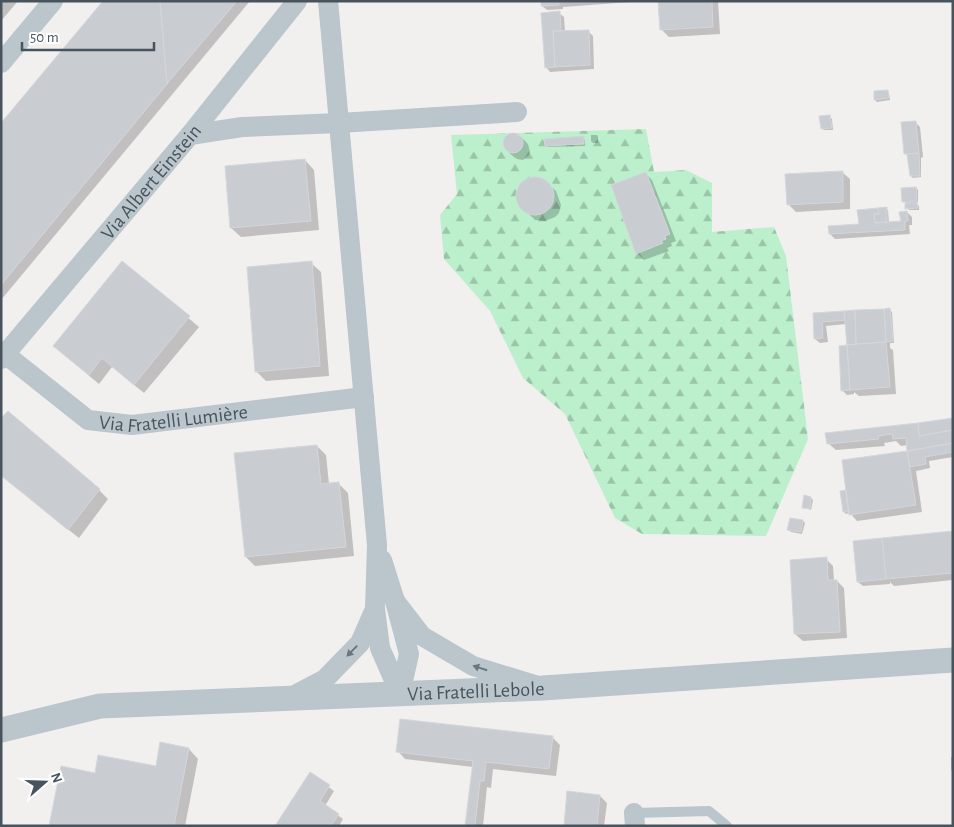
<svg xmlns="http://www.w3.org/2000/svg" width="954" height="827" viewBox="0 0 954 827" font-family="'Alegreya Sans',sans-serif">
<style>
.forest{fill:url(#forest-firs)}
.shadow{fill:#0003}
.building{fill:#c9cdd2;stroke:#d3d6db}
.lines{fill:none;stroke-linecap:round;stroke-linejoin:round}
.service{stroke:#bac5cc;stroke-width:10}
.minor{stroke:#bac5cc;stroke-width:20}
.tertiary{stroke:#bac5cc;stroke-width:25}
.oneway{fill:#6a767e}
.labels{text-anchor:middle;stroke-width:4;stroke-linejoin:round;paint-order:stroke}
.street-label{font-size:20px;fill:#47545d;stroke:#fff}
</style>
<defs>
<pattern id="forest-firs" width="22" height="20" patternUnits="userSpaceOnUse" patternTransform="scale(1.25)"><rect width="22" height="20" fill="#bcf0cc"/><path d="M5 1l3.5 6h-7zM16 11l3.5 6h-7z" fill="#9bc5a9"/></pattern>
</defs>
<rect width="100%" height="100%" fill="#f2efef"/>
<path class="forest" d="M646,129L654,172L686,170L712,183V232L774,227L786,256L808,439L766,536L642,534L615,518L565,414L523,378L490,311L444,259L440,215L457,194L451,135Z"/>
<path class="shadow" d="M1,1H18L1,21Z
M104,1H250L1,300V125Z
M542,1H644L563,7V9L547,10L542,6Z
M660,1H718L720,34L669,37L662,30Z
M559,13L564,17L565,32L588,31L593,36L594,69L550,72L546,67Z
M887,92L889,94L890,100L877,102L875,100Z
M830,117L832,119L833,130H824L822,128Z
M915,122L920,127L923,157L921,158V177L913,178L911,176L909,157L906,154L902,124Z
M514,133L520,136L528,144L530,152L529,155L523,160L517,159L514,157L506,150L503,142L506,136Z
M591,135H597L598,137V143H593L591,141Z
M583,138L585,140V146L548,147L546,145Z
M305,160L314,170L319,230L241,237L231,228L226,167Z
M842,172L850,179V209L796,212L789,205Z
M645,173L652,180L676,241L671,243L672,246L667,248L669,251L644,260L637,253Z
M535,179L542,180L548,184L556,191L561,205L559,213L555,217L545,221L535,220L532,217L520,206L518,199V192L521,186L528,180Z
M916,188L918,190V202L915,203L919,206V210H909L906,203L903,201Z
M886,209L888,210L889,223L902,222L907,212L912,217V225H909L910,234L835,239L830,234L860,225Z
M123,263L199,327L144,393L112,367L99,384L64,355Z
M311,263L321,272L329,376L266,381L256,371Z
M890,310L892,312L894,343H890V348L893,350L896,394L859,396L854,392V394L847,395L842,390L848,346L846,324L826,326L828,342L820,343L815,339L814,314Z
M953,419V457L929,461L930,468L916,471L922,512L857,521L850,513L846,514L844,512L847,491L844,461L909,452L908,445L901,446L896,441L884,443L885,446L836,450L828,443L919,424Z
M1,420L99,490L108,499L79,538L1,476Z
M317,446L326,455L329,484H339L348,493L354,556L255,566L246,557Z
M811,498L813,500L811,510L804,507Z
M803,521L805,523L802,534L791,532L789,530Z
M953,532V580L894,586L890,582V584L863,586L858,582Z
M826,559L833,566L834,581H837L844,588L847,638L803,641L795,634Z
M553,738L560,745L556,776L493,769L491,788L487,787L483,826H466L473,767L405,759L398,751Z
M189,749L198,759L185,826H51L96,775L157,767Z
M951,757H953V771L951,770Z
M311,774L334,791L325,806L343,819L339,826H277Z
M600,796L607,803L604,826H565Z"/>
<path class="building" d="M103,1H160L167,84L1,285V123Z
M160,1H237L167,84Z
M541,1H559V5L541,6Z
M658,1H712L713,27L660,30Z
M560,11L561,31H553L555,67L545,68L541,13Z
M589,30L590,65L555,67L553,31Z
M888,90L889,98L874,100V91Z
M830,115L832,128L821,129L819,116Z
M916,121L919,153L904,154L901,122Z
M503 143a10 10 0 1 1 20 0a10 10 0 1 1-20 0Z
M584,136V144L545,146L544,139Z
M919,153L920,176H910L907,154Z
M305,159L311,221L230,228L225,166Z
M843,171V202L787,205L785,174Z
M646,172L670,234L665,236L666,239L661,241L663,243L636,254L611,185Z
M516 196a19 19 0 1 1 38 0a19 19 0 1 1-38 0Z
M916,187L917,201L902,202L901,188Z
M905,203H917L918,208L905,209Z
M887,207V222L875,223L874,214H879L878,208Z
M878,208L879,214H874L875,223L901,221L899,212L907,211L908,221H905V230L829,234L828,226L859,224L857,210Z
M122,261L190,316L134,385L102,358L89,375L53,346Z
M312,261L320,366L255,372L247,267Z
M890,308L893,341L886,342L884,309Z
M884,309L886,342L856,344L855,310Z
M855,310L856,344L847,345L844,311Z
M844,311L845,320L822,322L823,338L814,339L813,313Z
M886,342L890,387L850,390L847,345Z
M847,345L850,390L841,391L839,346Z
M8,411L100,489L68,530L1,475V418Z
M953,418V430L919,436L918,423Z
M918,423L919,436L952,430L953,443L907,451L906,438L893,439L892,434L878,436L879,439L827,444L825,433Z
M953,443V452L925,457L926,464L910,467L907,451Z
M317,445L321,484L339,482L346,547L245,557L234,453Z
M907,451L916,505L849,515L842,460Z
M846,490L849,512H843L840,491Z
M804,495L811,497L810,509L802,508Z
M790,518L803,520L801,532L787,530Z
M953,531V573L886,579L882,538Z
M882,538L886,579L857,582L853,541Z
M827,557L828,580H837L840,632L794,634L790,560Z
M400,719L553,736L549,769L486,762L484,781H480L475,826H465L473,761L396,752Z
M160,742L189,748L174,826H49L61,766L95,773L98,755L156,766Z
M310,772L330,785L320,801L339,814L331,826H275Z
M567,791L600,795L597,826H564Z"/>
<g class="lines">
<path class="service" d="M634,813L709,811L727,826"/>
<g class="minor">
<path d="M328,1L377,545L375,609L380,648L400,694"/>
<path d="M1,63L53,1"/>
<path d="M190,135L242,127L339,123L517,112"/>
<path id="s1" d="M5,354L88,420L132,425L364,397"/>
<path id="s2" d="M1,359L190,135L297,1"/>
<path d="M382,560L395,601L409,654L400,694"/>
<path d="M395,601L422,636L473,666L535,685"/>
<path d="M289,698L325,679L360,643L375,609"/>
<path d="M634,813L635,826"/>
</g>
<path class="tertiary" id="s3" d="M1,730L100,706L543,688L953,660"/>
</g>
<defs><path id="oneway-solid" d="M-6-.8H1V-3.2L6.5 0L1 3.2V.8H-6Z" transform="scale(1.25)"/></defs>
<g class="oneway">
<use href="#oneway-solid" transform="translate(352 651) rotate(134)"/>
<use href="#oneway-solid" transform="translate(480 668) rotate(-162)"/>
</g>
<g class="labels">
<g class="street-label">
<text dy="7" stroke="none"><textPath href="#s2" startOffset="232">Via Albert Einstein</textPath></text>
<text dy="7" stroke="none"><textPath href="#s1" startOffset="192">Via Fratelli Lumière</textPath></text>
<text dy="7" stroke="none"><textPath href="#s3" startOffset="478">Via Fratelli Lebole</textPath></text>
</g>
</g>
<rect width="954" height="827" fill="none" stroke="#47545d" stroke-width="5"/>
<g transform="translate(45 782) rotate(70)" stroke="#ffffff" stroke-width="4" paint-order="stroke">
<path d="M0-4L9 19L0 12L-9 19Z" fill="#47545d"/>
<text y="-8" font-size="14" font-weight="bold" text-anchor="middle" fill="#47545d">N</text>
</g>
<path d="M22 42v8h132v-8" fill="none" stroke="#47545d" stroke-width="2.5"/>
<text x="30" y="42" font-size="15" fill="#47545d" stroke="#ffffff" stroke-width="4" paint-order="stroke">50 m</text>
</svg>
